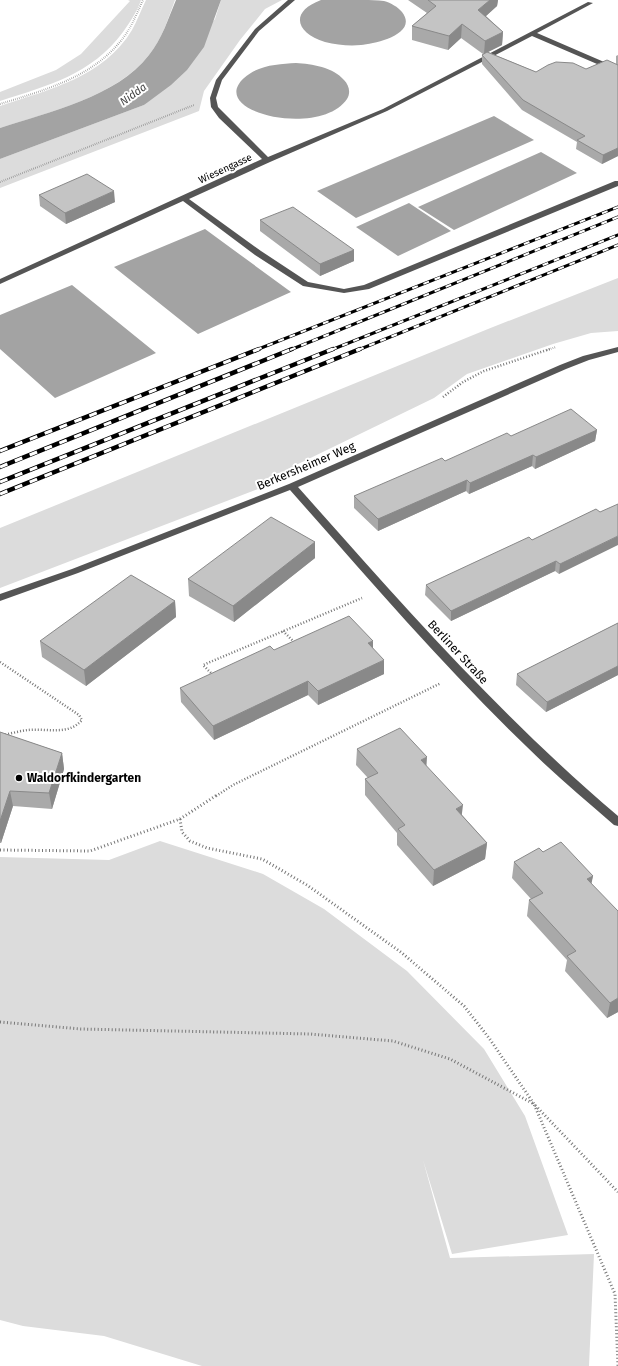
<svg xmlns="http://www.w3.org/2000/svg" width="618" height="1366" viewBox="0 0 618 1366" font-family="'Fira Sans',sans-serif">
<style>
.green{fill:#dcdcdc}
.water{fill:#a3a3a3}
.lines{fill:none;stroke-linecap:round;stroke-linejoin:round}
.path-far2{stroke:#777;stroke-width:2;stroke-dasharray:0.5 1.5;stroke-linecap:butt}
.path-far1{stroke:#777;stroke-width:2.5;stroke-dasharray:1 2;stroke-linecap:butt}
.path{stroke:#777;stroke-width:3;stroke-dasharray:1 2.5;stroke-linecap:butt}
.minor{fill:#555;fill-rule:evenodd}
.rail-far1-casing{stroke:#000;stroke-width:3}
.rail-casing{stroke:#000;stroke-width:4.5}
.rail-far1{stroke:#fff;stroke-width:2;stroke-dasharray:6;stroke-linecap:butt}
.rail{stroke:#fff;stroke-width:3;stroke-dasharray:8;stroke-linecap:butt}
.wall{fill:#a9a9a9}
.shaded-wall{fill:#898989}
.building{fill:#c4c4c4;stroke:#898989}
.poi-dot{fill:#000;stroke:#fff;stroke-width:1.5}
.labels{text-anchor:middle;stroke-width:4;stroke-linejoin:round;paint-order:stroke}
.far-street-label{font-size:10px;fill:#000;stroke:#fff}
.far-water-label{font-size:11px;font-style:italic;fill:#444;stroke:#fff}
.street-label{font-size:12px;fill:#000;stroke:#fff}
.poi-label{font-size:12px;font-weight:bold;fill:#000;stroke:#fff;text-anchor:start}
</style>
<rect width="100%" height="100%" fill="#fff"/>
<path class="green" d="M128,0H141C137,12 130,22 123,32C91,75 49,85 0,101V92L56,70L81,54L130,1Z
M146,0H175C168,19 162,39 149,55C116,97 49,112 0,128V106C48,90 104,77 132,30C137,21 141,10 146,0Z
M221,0H282L265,9L240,40L204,91L199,111L0,188V159L144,105L215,19Z
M618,278V331L591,333L553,344L467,374L434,398L294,466L258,489L0,588V528L488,329Z
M160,841L263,874L324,909L407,971L484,1049L525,1116L568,1235L452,1254L423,1160L450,1258L594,1254L589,1366H202L104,1336L23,1326L0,1320V857L109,860Z"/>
<path class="water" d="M176,0H221L204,47L187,70L171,85L144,105L0,159V128C48,112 117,97 149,55C162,39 168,19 176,0Z
M321,0C335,0 349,0 363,0C370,0 378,0 384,1C391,3 398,7 402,12C419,34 375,44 361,45C349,46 337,45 325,42C296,33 289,12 321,0Z
M296,63C312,64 333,67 344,80C349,85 351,93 347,99C321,138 206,113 244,78C258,65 279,64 296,63Z
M494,116L534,140L356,218L317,191Z
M541,152L577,173L454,230L418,207Z
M409,203L451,231L398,256L356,227Z
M205,229L291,292L198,334L114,267Z
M72,285L156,353L55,398L0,349V315Z"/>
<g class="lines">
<path class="path-far2" d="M0,104C42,91 90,78 119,43C130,31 136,15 143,0
M0,182L194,105
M547,350L556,347"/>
<path class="path-far1" d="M443,397L463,382L484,371L550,349
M283,631L295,643
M0,662L79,715L82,720C68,736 47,728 28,730C19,731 9,734 0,736
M213,675L203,665L362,598
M216,796L233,785L441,683"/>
<path class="path" d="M180,819L182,832L190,841L207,848L262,859L307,885L402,953L464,1006L489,1038L534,1104L618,1192
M0,850L90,851L180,819L217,795
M0,1022L81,1029L310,1034L393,1041L450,1059L534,1104L615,1294L618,1366"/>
<path class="minor" d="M288,0H295L259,31L222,80L216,98L218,107L268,157L383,109L588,2L593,3L537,33L618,68V73L532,36L387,111L270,162L189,199L261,251L308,282L344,289L364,285L615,181H618V186L369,289L344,293L303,286L255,255L183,201L0,284V279L262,159L219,118L211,107L210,98L216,80L255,29Z
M618,347V352L589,360L566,369L298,487C401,603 499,715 618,816V826L614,825C584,799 554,774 526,746C443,666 367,577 290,490L78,573L0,601V594L72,569L289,484L560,365L583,356Z"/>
<defs>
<path id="rail-far1" d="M256,350L618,207
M290,350L618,217
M331,350L618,235
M358,350L618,245"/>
<path id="rail" d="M0,451L259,349
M0,467L292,349
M0,482L333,349
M0,494L360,349"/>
</defs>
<use href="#rail-far1" class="rail-far1-casing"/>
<use href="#rail" class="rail-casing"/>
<use href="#rail-far1" class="rail-far1"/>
<use href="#rail" class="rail"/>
</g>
<path class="wall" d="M408,0H498L497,6L486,16L503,32L502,45L488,52L536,72L586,69L616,64V56L618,55V156L602,164L576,149L577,142L522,110L482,64V55L483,54L461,38L448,50L412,40V26L427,13Z
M39,195L115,202L66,224L40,206Z
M260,220L354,250V261L320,276L260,231Z
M597,430L595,441L535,469L532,466L469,494L466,491L378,531L354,508V496L511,436Z
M596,509L559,574L555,571L451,621L425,595L426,585L532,540Z
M315,542V558L234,622L189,596L188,579Z
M175,601L176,617L86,686L42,657L40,641Z
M618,623V675L546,712L516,685L517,674Z
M373,648L384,674L318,705L308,695L214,740L181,702L180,688L274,650Z
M0,732L62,753L64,769L52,809L13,806L1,843H0Z
M357,749L426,766L462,815L487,843L485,859L433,886L397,845V833L365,795V779L368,778L356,765Z
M543,852L593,876L591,883L618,1012L607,1018L565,971L567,960L527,916L529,900L531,899L512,878L514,862Z"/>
<path class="shaded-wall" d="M490,0H498L497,6L477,24L478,10Z
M462,24L461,38L448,50L449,36Z
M503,32L502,45L484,54L485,41Z
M618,148V156L602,164L603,155Z
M114,191L115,202L66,224L65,213Z
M354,250V261L320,276V264Z
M597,430L595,441L535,469L536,457Z
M533,455L532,466L469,494L470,483Z
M467,480L466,491L378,531V519Z
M618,536V545L559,574L560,564Z
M315,542V558L234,622L233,606Z
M556,561L555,571L451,621V611Z
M175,601L176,617L86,686L84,670Z
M373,641V655L368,643Z
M384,660V674L318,705V691Z
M618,666V675L546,712L547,702Z
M308,681V695L214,740L213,726Z
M62,753L64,769L52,809L49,793Z
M427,757L426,773L421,760Z
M10,791L13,806L1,843L0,838V821Z
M463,805L461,821L456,809Z
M487,843L485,859L433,886L434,870Z
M593,876L590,891L587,879Z
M618,998V1012L607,1018L610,1003Z"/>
<path class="building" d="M428,0H490L478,10L503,32L485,41L462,24L449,36L412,26L436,6Z
M487,52L536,72L548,65L556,62L573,63L586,69L607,60L618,65V148L603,155L577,140L585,136L523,100L482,55Z
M87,174L114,191L65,213L39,195Z
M293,207L354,250L320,264L260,220Z
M571,409L597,430L536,457L533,455L470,483L467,480L378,519L354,496L442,458L445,461L507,433L511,436Z
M618,504V536L560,564L556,561L451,611L426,585L529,537L532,540L596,509L600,512Z
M271,517L315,542L233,606L188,579Z
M131,575L175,601L84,670L40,641Z
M349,616L373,641L368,643L384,660L318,691L308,681L213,726L180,688L262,650L270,646L274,650Z
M618,623V666L547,702L517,674Z
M400,728L427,757L421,760L463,805L456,809L487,843L434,870L398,829L405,825L365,779L378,773L357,749Z
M0,732L62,753L49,793L10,791L0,821Z
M561,842L593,876L587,879L618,911V998L610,1003L567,956L576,951L529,900L543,893L514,862L539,848L543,852Z"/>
<circle class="poi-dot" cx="19" cy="778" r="4"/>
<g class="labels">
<g class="far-street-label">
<text transform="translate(225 168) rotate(-25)" y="4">Wiesengasse</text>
</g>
<g class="far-water-label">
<text transform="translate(133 94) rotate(-36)" y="4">Nidda</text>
</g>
<g class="street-label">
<text transform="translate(306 466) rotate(-23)" y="4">Berkersheimer Weg</text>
<text transform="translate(458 652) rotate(47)" y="4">Berliner Straße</text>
</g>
<g class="poi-label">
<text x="27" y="782">Waldorfkindergarten</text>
</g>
</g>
</svg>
